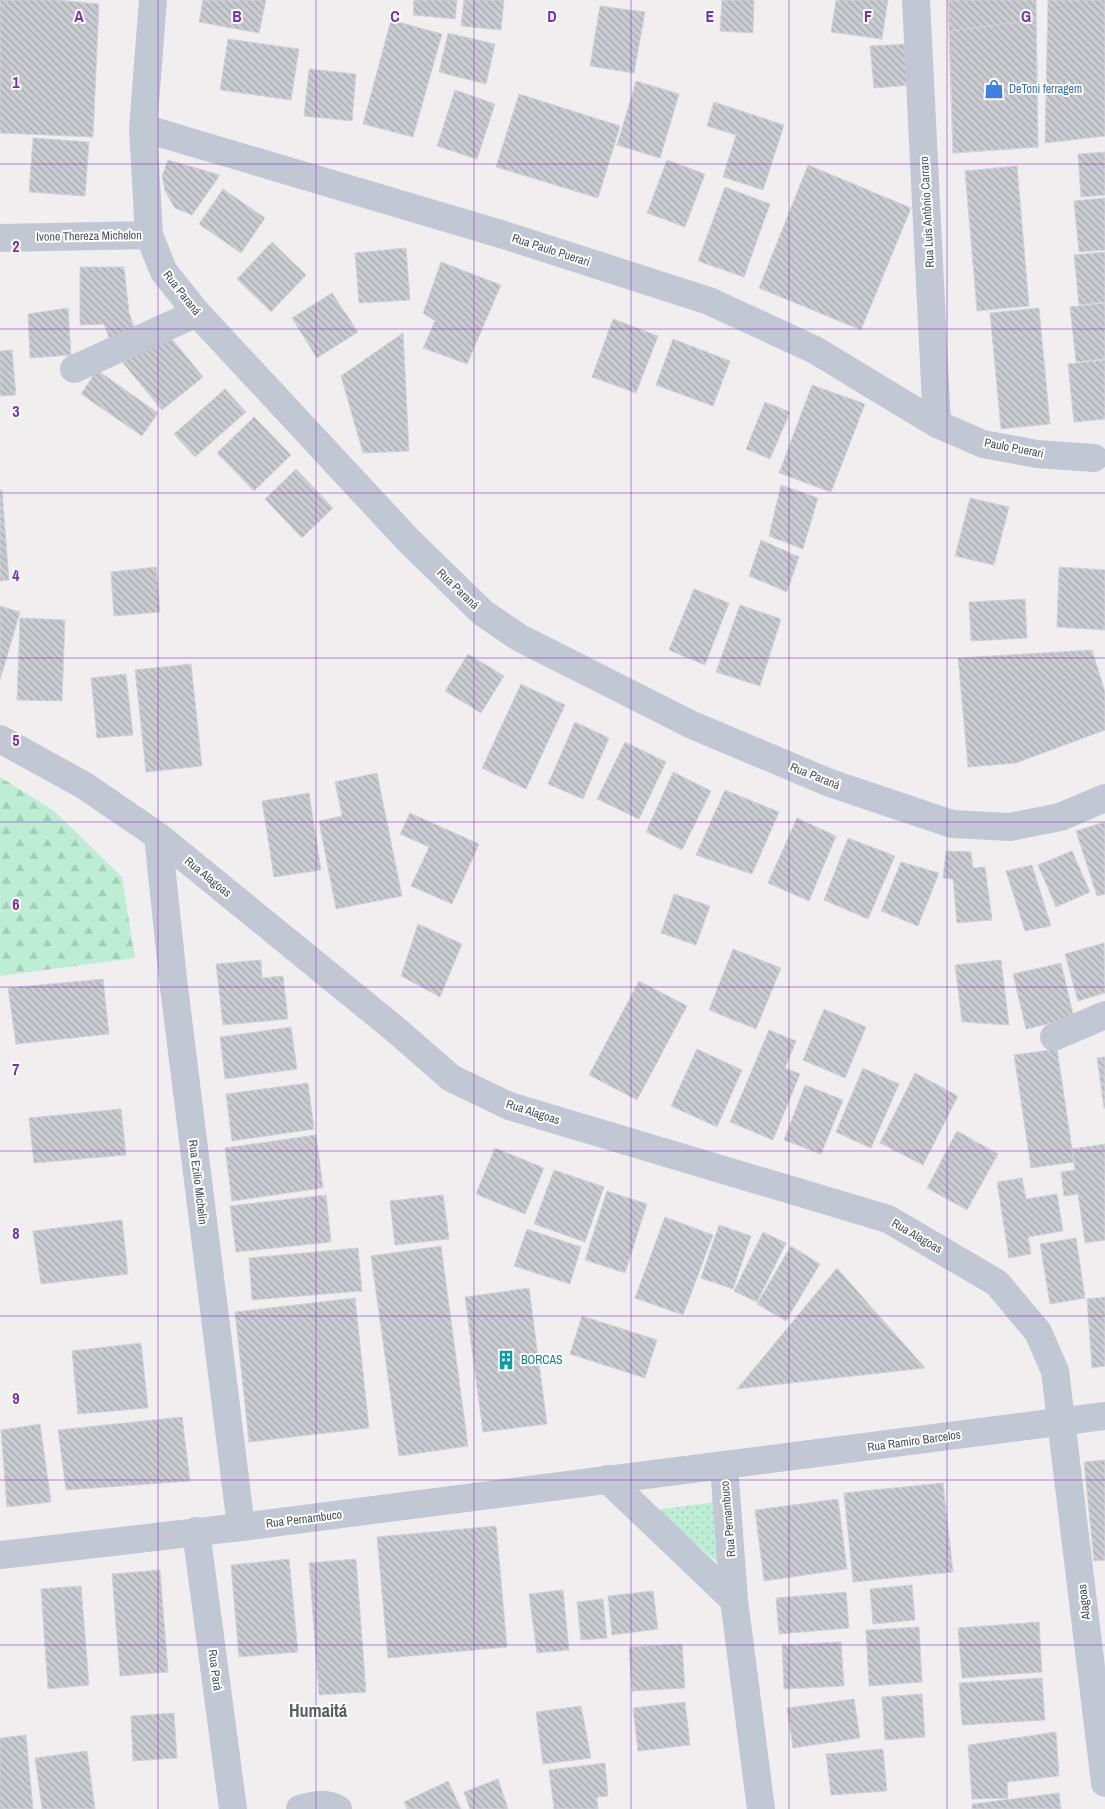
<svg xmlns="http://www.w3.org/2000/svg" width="1105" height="1809" viewBox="0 0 1105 1809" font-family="'Archivo Narrow',sans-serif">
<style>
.grass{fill:url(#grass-dots)}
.forest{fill:url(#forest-firs)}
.building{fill:url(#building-back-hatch);stroke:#d2d3d9}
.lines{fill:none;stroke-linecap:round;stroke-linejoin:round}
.minor{stroke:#c2c8d3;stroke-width:28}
.grid{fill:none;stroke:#7b2cbf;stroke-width:1;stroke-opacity:0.55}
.labels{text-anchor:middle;stroke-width:4;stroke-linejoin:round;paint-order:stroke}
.shop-label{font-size:12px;fill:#366cbe;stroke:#fff;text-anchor:start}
.street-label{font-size:12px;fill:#474f5b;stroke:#fff}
.culture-label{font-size:12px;fill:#0d838f;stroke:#fff;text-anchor:start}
.district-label{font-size:18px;font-weight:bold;fill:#5b5d63;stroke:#fff}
.grid-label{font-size:16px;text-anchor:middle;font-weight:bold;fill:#7b2cbf;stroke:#fff;stroke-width:4;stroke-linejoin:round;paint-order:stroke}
</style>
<defs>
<pattern id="grass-dots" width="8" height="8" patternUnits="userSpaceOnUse" patternTransform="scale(1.25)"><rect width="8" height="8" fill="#bdedd5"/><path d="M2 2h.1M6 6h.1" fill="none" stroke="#a4cdb9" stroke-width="1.8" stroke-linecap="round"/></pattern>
<pattern id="forest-firs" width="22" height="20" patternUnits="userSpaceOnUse" patternTransform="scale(1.25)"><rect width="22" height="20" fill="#bdedd5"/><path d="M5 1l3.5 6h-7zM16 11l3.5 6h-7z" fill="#a4cdb9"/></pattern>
<pattern id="building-back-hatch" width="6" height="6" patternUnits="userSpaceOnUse" patternTransform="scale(1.25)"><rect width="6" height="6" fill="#cbccd2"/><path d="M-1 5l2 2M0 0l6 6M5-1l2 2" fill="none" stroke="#a7a8ad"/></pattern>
</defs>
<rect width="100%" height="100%" fill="#f0eeee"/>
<path class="grass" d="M716,1502L722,1566L655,1510Z"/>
<path class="forest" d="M0,777L54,811L122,877L135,958L0,976Z"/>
<path class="building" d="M0,0H57L99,4L93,137L0,133Z
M203,0H266L259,33L199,22Z
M414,0H457L455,19L413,15Z
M464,0H504L501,30L461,26Z
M722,0H754L753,33L720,31Z
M836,0H888L882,39L831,32Z
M948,0H1036L1038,147L953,153Z
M1048,0H1105V136L1045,143Z
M600,6L645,12L634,73L590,66Z
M391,20L442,34L413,137L363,124Z
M1036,20L1038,147L953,153L949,31Z
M448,33L495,44L486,84L439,72Z
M228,39L299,49L291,100L220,90Z
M909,44L912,85L874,88L870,46Z
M309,69L356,74L352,121L304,116Z
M636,81L679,94L660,158L617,145Z
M455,90L495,104L477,159L437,146Z
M519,94L620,126L598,198L496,167Z
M714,102L784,125L763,190L723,177L736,135L707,126Z
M33,138L89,142L85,196L29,192Z
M1105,152V195L1081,197L1078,154Z
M168,160L220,175L192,215L175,208L165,191L162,176Z
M667,160L705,174L685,227L647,213Z
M808,165L911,208L861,330L759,288Z
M1017,166L1029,306L977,311L965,171Z
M725,187L770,204L744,277L698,261Z
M223,189L265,218L241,253L199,224Z
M1105,198V250L1079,252L1074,201Z
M272,242L306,275L271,312L237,279Z
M406,248L410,300L359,303L355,253Z
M1105,252V302L1079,305L1074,255Z
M441,262L501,285L467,364L423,348L435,321L423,313Z
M80,267H124L129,313L135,329L110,340L104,324L80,325Z
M332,293L358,332L317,358L292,318Z
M1105,303V359L1076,362L1070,307Z
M68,308L71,355L30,358L28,314Z
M1039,308L1050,424L1001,429L990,313Z
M613,319L658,336L636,393L592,377Z
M164,329L203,377L162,410L123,363Z
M403,333L409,451L363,453L341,376Z
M673,339L730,361L713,406L656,385Z
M12,350L16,395L0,396V351Z
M1105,360V419L1074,422L1068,364Z
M97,370L158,413L142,436L81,394Z
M812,385L865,404L831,492L779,473Z
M225,389L246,412L195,457L174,434Z
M765,402L790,412L770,459L746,449Z
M254,417L291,455L254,491L217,453Z
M296,469L333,508L302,538L265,499Z
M781,485L818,498L803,549L769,536Z
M0,490H2L9,580L0,581Z
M970,498L1009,507L994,565L955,556Z
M761,540L799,557L787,592L749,576Z
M156,567L160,612L114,616L111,572Z
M1059,567L1105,570V630L1057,627Z
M694,589L729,603L705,665L669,650Z
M1025,599L1027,638L971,641L969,602Z
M740,605L781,619L760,686L716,672Z
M0,606L20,612L0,680Z
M20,618L65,620L62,701L17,700Z
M1092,650L1105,692V730L1016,763L968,767L958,658Z
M468,654L504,676L481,713L445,691Z
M191,664L202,766L146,772L135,670Z
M126,674L133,735L97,738L91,678Z
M521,684L565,705L526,789L482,768Z
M575,722L609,738L583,799L548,784Z
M625,742L666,762L639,819L597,799Z
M673,772L711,791L682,850L646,832Z
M377,773L402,896L336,909L319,821L342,816L335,782Z
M725,790L779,812L752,874L696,855Z
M309,793L321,870L274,877L262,801Z
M410,813L479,844L452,904L411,886L429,847L400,834Z
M797,818L836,836L809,901L768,883Z
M1105,822V894L1097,896L1076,831Z
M848,838L895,856L868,919L824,900Z
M946,851L971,852L973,868L985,867L992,920L957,923L953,879L943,878Z
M1072,851L1090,892L1056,907L1038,865Z
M901,862L939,873L918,926L881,911Z
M1032,865L1051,926L1025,931L1006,871Z
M674,894L710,906L696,945L661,933Z
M418,924L462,944L440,997L401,976Z
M1104,943L1105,993L1078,1001L1065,954Z
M733,949L781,968L756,1029L709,1010Z
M261,960L262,978L283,976L288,1019L223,1025L216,964Z
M1001,960L1009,1025L962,1022L955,965Z
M1061,963L1074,1018L1026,1029L1013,974Z
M103,979L109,1034L16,1044L8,988Z
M639,981L687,1006L637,1100L589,1075Z
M824,1009L866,1027L845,1078L803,1060Z
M291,1027L297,1069L225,1079L220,1037Z
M769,1030L796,1041L785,1068L800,1074L773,1140L730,1122Z
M697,1049L742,1070L717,1127L671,1106Z
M1057,1049L1074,1162L1031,1168L1014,1055Z
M1105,1057V1108H1104L1097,1058Z
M863,1068L899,1084L871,1148L836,1132Z
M915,1073L958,1096L923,1165L880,1143Z
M308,1083L314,1129L232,1141L226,1094Z
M805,1085L843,1100L821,1154L784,1140Z
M121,1109L126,1155L34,1163L29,1118Z
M957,1131L998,1154L967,1210L927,1188Z
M316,1135L323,1188L232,1201L225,1148Z
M1105,1144V1240L1085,1243L1078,1194L1064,1196L1061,1172L1075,1170L1072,1149Z
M495,1148L544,1168L525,1214L476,1194Z
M554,1170L604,1187L585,1242L534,1224Z
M1022,1178L1026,1199L1057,1194L1063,1231L1028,1237L1031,1254L1009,1258L997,1182Z
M607,1191L647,1204L625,1273L585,1260Z
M326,1195L331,1242L236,1252L230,1206Z
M443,1195L449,1239L395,1245L390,1201Z
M665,1217L713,1235L683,1315L635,1298Z
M122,1220L128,1274L41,1284L33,1231Z
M719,1225L751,1236L733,1289L701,1278Z
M527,1229L581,1247L570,1284L514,1266Z
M763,1232L786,1243L757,1302L734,1291Z
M1076,1238L1085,1298L1050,1304L1040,1244Z
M441,1246L468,1446L399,1456L371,1256Z
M791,1246L820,1264L786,1321L757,1304Z
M358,1248L362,1291L252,1300L249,1258Z
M837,1268L925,1368L737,1389Z
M529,1288L547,1424L483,1432L465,1297Z
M1105,1297V1366L1092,1368L1087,1299Z
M355,1298L369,1428L249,1442L235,1312Z
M582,1316L657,1340L645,1378L570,1354Z
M141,1343L148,1408L78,1414L72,1351Z
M182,1417L190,1481L66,1490L58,1430Z
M40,1424L51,1502L7,1507L1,1430Z
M1105,1460V1560L1094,1561L1084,1462Z
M943,1483L953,1572L853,1582L844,1493Z
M838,1499L847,1569L764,1581L755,1510Z
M496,1526L507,1647L388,1658L377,1537Z
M289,1559L298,1652L239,1657L231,1565Z
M356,1559L366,1692L319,1695L309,1563Z
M160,1570L168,1672L120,1676L112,1574Z
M912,1585L915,1620L873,1624L870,1589Z
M81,1586L89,1685L48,1689L41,1589Z
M563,1590L569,1650L537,1653L529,1594Z
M653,1591L658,1629L612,1635L608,1596Z
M846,1592L849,1628L779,1634L776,1598Z
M603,1599L607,1638L581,1640L577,1602Z
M1039,1622L1042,1672L962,1678L958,1628Z
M919,1627L922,1682L869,1686L866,1630Z
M841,1642L844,1686L784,1689L782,1645Z
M682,1644L685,1688L632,1691L629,1647Z
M1042,1678L1045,1720L962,1725L959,1683Z
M922,1694L925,1737L885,1740L882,1697Z
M854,1699L860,1738L793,1748L787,1708Z
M685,1702L690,1745L638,1751L633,1708Z
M581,1706L591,1758L543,1764L536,1712Z
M174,1713L177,1758L133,1761L131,1716Z
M1056,1732L1059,1776L1007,1782L1008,1798L972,1799L968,1745Z
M26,1735L33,1809H0V1738Z
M883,1749L887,1791L831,1795L826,1754Z
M87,1751L95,1809H42L35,1758Z
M605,1763L608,1796L597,1797L598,1809H554L549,1770Z
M498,1779L508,1809H470L464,1792Z
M448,1781L461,1809H407L404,1802Z
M1059,1793L1061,1809H972V1804Z"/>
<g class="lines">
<path class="minor" d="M153,0L143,128L149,235L164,272L197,313L409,541L483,613L520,638L692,725L830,783L952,824L1010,827L1060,817L1105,798
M916,0L937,424
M143,128L504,235L709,301L815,350L937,424L983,444L1037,454L1094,458
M0,238L149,235
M74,369L197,313
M0,739L85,786L158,836L396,1030L451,1078L509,1106L888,1219L997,1283L1038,1332L1055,1371L1105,1783
M158,836L173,979L241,1527
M1054,1037L1105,1015
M724,1466L734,1600L761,1809
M607,1479L734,1600
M196,1531L233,1809
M0,1555L241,1527L1105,1416
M300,1809C313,1805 326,1802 338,1809"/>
</g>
<path class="grid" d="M158,0V1809M316,0V1809M474,0V1809M631,0V1809M789,0V1809M947,0V1809M0,164H1105M0,329H1105M0,493H1105M0,658H1105M0,822H1105M0,987H1105M0,1151H1105M0,1316H1105M0,1480H1105M0,1645H1105"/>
<defs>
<symbol id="shop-bare" viewBox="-9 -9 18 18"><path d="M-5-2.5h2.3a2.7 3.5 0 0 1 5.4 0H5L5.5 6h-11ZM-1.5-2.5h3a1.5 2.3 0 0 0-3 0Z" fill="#3f7fe0" stroke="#fff" stroke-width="2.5" paint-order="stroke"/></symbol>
<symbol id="building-bare" viewBox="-9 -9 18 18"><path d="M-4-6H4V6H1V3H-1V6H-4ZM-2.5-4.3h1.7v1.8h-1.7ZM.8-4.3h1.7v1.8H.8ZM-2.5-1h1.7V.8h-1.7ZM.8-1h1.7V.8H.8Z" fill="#0f9aa8" stroke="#fff" stroke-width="2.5" paint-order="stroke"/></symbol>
</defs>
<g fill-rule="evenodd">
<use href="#shop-bare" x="980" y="75" width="28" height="28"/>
<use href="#building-bare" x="492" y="1346" width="28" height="28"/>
</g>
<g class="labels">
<g class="shop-label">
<text x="1009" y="93">DeToni ferragem</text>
</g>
<g class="street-label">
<text transform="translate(927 212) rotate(-93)" y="4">Rua Luis Antônio Carraro</text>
<text transform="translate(89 236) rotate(-1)" y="4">Ivone Thereza Michelon</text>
<text transform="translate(551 250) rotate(18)" y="4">Rua Paulo Puerari</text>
<text transform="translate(182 293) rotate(52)" y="4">Rua Paraná</text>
<text transform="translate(1014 448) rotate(11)" y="4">Paulo Puerari</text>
<text transform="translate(458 589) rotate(44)" y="4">Rua Paraná</text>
<text transform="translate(815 776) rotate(22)" y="4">Rua Paraná</text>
<text transform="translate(208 877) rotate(39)" y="4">Rua Alagoas</text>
<text transform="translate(533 1112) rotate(18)" y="4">Rua Alagoas</text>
<text transform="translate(198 1182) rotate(83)" y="4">Rua Ezilio Michelin</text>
<text transform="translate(917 1236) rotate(30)" y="4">Rua Alagoas</text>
<text transform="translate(914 1441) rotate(-8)" y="4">Rua Ramiro Barcelos</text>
<text transform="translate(304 1519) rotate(-7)" y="4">Rua Pernambuco</text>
<text transform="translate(728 1519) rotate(-95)" y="4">Rua Pernambuco</text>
<text transform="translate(1084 1602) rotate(-97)" y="4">Alagoas</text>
<text transform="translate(215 1670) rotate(82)" y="4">Rua Pará</text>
</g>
<g class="culture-label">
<text x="521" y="1364">BORCAS</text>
</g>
<g class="district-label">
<text x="318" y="1717">Humaitá</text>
</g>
</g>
<g class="grid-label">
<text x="79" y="22">A</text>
<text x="237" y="22">B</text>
<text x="395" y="22">C</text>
<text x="552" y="22">D</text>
<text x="710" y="22">E</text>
<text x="868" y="22">F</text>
<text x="1026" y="22">G</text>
<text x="16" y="88">1</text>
<text x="16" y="252">2</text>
<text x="16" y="417">3</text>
<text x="16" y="581">4</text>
<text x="16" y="746">5</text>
<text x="16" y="910">6</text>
<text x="16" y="1075">7</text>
<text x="16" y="1239">8</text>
<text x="16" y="1404">9</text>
</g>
</svg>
